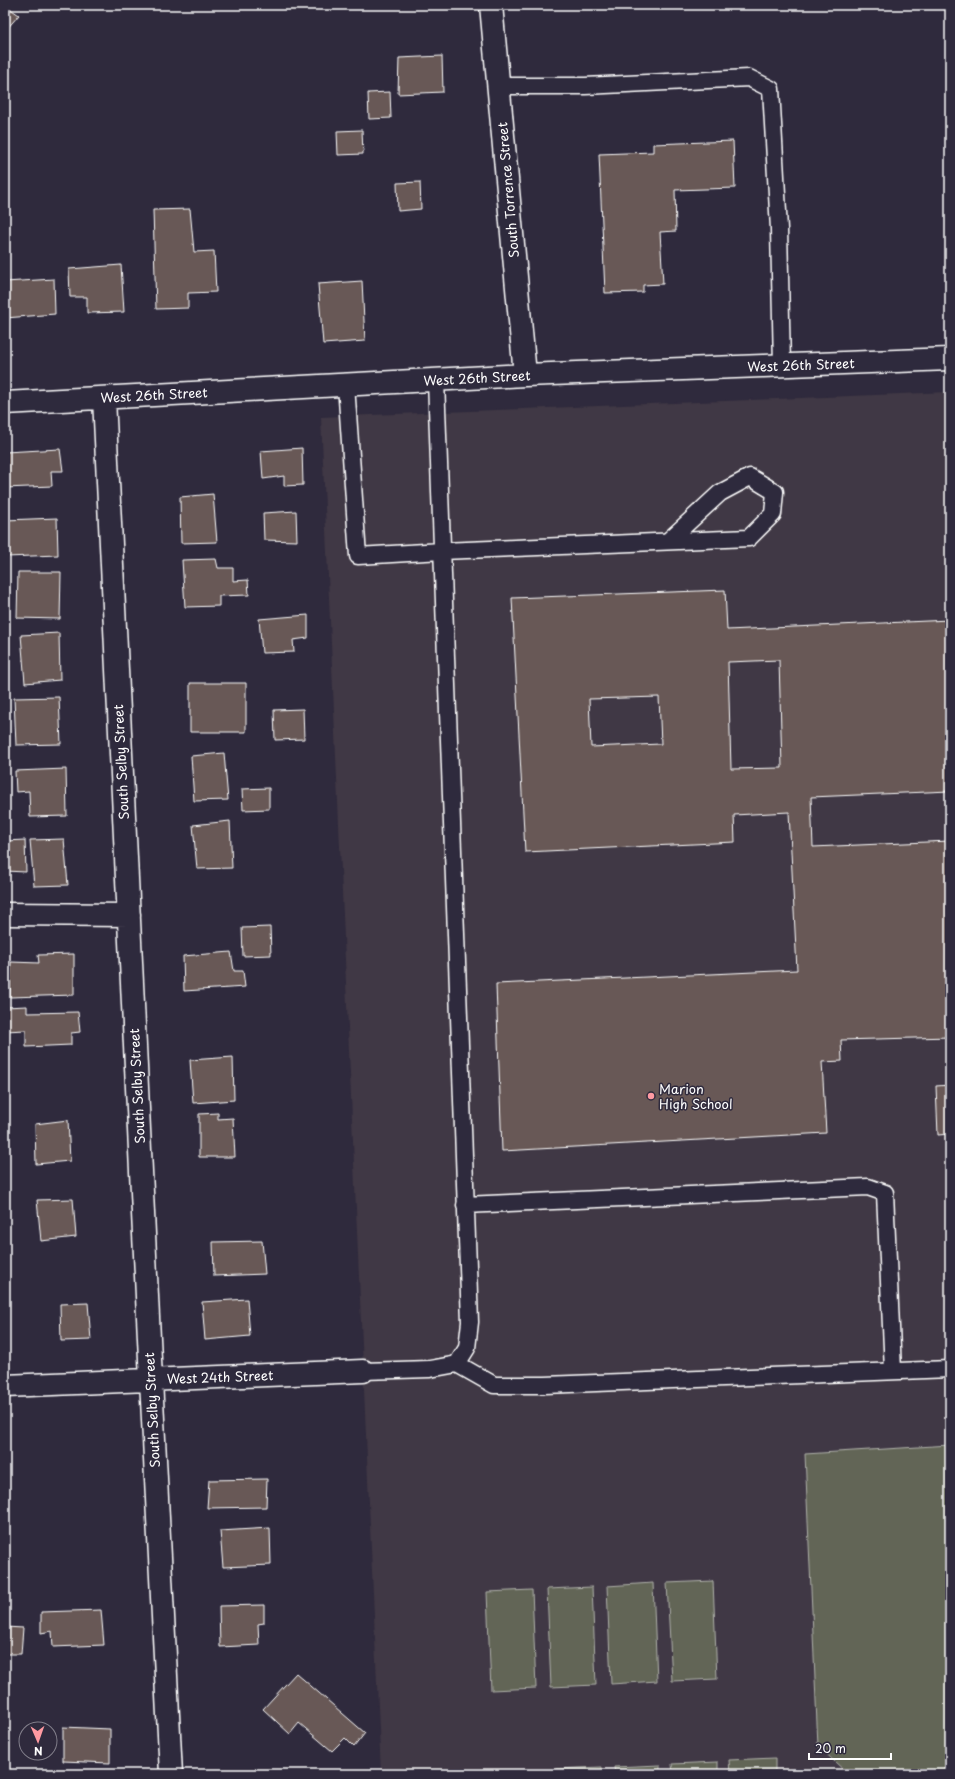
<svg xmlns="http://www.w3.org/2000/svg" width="955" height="1779" viewBox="0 0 955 1779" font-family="'Playpen Sans',sans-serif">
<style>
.built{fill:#403844}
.green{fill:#626557;stroke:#b0b2ab}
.building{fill:#685956;stroke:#fff;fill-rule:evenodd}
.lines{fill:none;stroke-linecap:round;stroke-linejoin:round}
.lane-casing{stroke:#fff;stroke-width:19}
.street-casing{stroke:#fff;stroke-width:25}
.lane{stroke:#2f2a3d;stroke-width:16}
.street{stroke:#2f2a3d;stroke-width:22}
.poi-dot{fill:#ff9aa2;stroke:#2f2a3d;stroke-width:1.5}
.labels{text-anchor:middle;stroke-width:3;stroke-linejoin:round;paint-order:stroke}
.street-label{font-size:13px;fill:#fff;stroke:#2f2a3d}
.poi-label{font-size:13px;fill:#fff;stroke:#2f2a3d;text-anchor:start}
</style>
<rect width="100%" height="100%" fill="#2f2a3d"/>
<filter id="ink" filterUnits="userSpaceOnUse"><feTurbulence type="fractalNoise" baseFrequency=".025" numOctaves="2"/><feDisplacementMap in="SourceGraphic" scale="8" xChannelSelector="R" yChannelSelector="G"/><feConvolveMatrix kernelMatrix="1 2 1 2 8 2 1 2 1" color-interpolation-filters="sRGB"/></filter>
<g filter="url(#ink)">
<path class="built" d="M950,392V1774H381L321,417Z"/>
<path class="green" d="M950,1445V1774H848L818,1746L805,1454Z
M713,1581L717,1679L672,1681L667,1583Z
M653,1583L657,1681L611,1684L607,1586Z
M592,1587L596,1685L551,1687L547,1589Z
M532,1590L536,1688L491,1690L487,1592Z
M775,1758V1774H730L729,1760Z
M718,1762V1774H673L672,1764Z
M660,1765V1774H615L614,1767Z
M602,1767V1774H557L556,1769Z"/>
<path class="building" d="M5,5L19,15L5,31Z
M442,56L443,92L398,94L399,58Z
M390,92L391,118L369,119L368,93Z
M362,130L363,154L338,155L337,131Z
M733,141L735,188L675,190L676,231L660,232L663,284L643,285V292L605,293L599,154L653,152V144Z
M420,182L421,209L398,211L397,183Z
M190,209L194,252L214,251L216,292L188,293V308L156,309L153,210Z
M121,265L124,312L87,313V297H70L69,269Z
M54,279L55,314L5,318V282Z
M362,281L365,341L323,344L318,284Z
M302,448L303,485L284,486V476L263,479L261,451Z
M60,449L63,471H51L52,486L5,488V452Z
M213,494L217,542L181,543L180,497Z
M296,511L297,541L264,540L263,513Z
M57,518L58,555L6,557L5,520Z
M216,559L218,568H233V581L248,580L249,595L219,596V606L185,607L182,560Z
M18,572H61L60,619L17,618Z
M725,590L727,630L950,620V791L811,797L813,847L950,841V1037L841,1040L842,1061L822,1062L826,1133L502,1151L496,984L797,970L789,812L734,815L735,842L525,852L512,598ZM779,660L782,768L731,769L728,662ZM659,697L661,744L591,747L589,699Z
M308,615V638L293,640L294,652L262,653L259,619Z
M59,633L60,680L25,683L21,635Z
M190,683H246V732H190Z
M59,697L61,744L16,745L14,698Z
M303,709L304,739L275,740L274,710Z
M224,753L228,800L194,801L191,756Z
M66,769L67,816L30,817L29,791L16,792L15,771Z
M269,788V809L243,810L242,789Z
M230,821L232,868L197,869L193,825Z
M64,839L68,885L34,886L30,840Z
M25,840L26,872L5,871V841Z
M270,927L271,955L243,956L242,928Z
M231,952L234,971H243L245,987L184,991L183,956Z
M74,954V995L10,997L11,962L39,963L38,955Z
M27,1006V1013L78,1012L80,1032L71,1033V1045L26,1047V1030L5,1031V1007Z
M233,1057L234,1100L193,1103L190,1060Z
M950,1085V1134L938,1135L936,1086Z
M218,1113V1119L233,1118L235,1157H199V1114Z
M68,1120L70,1161L36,1164L35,1124Z
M73,1199L76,1237L41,1241L37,1200Z
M262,1241L265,1274L214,1276L213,1242Z
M247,1299L250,1336L205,1340L202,1302Z
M88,1303L91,1340L61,1341L60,1304Z
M267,1479L266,1507L207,1508L209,1480Z
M270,1528L271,1565L223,1567L220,1531Z
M264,1605V1623L258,1624L259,1645L220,1647L219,1606Z
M101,1610L104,1645L53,1647L52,1631L41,1633V1612Z
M5,1627L23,1628L21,1654H5Z
M296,1673L365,1733L354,1747L345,1738L332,1751L299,1723L290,1734L263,1709Z
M63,1727L110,1729V1763L63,1761Z"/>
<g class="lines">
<defs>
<path id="lane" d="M499,86H585L749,78L771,89L779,229L782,365
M346,385L358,556L442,551L749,538L773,514L775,492L750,477L720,493L668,541
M465,1205L868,1187L885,1193L893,1371
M457,1364L494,1385H545L950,1369
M363,1371L430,1369L457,1364L467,1348L470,1322L436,380"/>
<path id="street" d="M491,5L525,375
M104,398L151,1380L171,1774
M5,403L525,375L950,359
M5,914L129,915
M5,1386L363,1371"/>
</defs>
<use href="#lane" class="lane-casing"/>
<use href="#street" class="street-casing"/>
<use href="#lane" class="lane"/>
<use href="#street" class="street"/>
</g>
</g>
<circle class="poi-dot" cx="651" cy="1096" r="4"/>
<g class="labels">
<g class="street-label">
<text transform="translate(508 190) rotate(-95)" y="5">South Torrence Street</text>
<text transform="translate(801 365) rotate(-2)" y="5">West 26th Street</text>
<text transform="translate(477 378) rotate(-3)" y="5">West 26th Street</text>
<text transform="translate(154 395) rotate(-3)" y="5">West 26th Street</text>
<text transform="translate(121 762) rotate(-93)" y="5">South Selby Street</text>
<text transform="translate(137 1086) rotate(-93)" y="5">South Selby Street</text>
<text transform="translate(220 1377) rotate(-2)" y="5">West 24th Street</text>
<text transform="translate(152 1410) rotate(-93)" y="5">South Selby Street</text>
</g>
<g class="poi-label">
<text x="659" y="1094">Marion<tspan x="659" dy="15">High School</tspan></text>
</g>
</g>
<rect width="955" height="1779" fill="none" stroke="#2f2a3d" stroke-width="20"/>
<rect x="10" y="10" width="935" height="1759" fill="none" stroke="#fff" stroke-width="1.5" filter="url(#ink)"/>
<g transform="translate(38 1741) rotate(178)"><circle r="19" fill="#2f2a3d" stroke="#827f8b"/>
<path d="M0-3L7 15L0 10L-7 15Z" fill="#ff9aa2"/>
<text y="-6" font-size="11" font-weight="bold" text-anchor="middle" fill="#ffffff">N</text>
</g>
<path d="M809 1753v6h82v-6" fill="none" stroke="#ffffff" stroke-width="2"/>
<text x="815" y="1753" font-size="12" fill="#ffffff" stroke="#2f2a3d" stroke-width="3" paint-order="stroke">20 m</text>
</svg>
